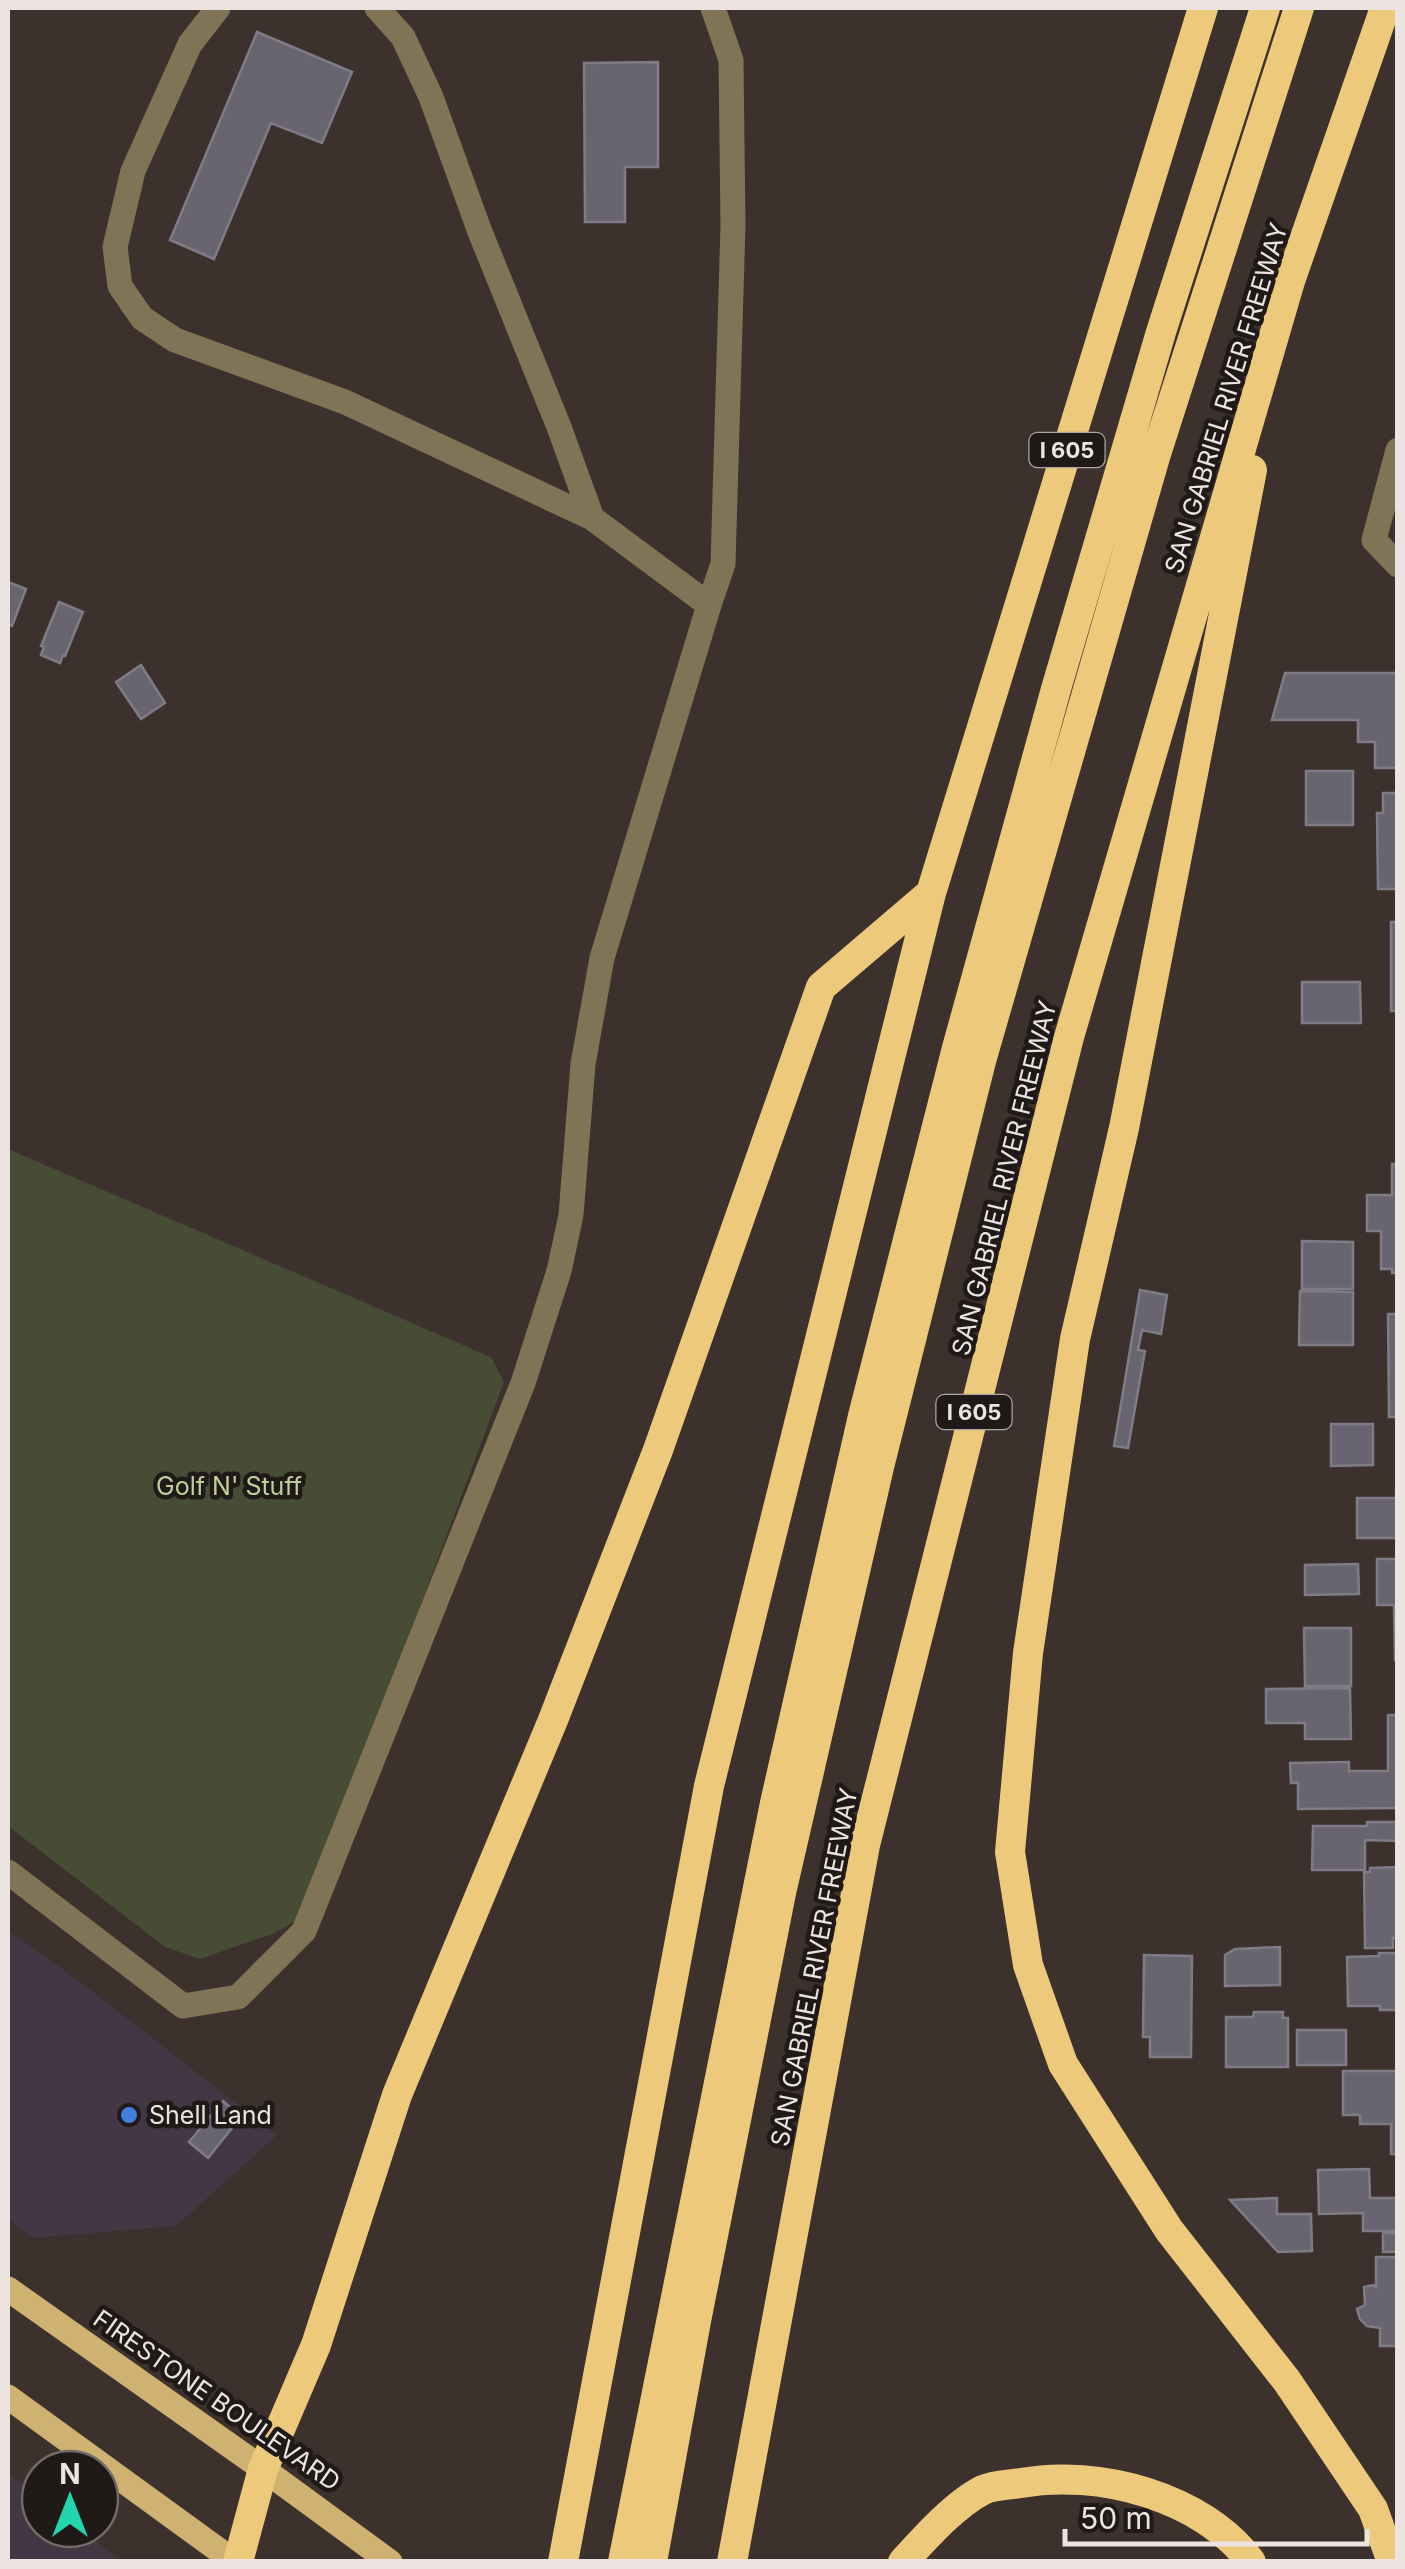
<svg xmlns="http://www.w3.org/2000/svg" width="1405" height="2569" viewBox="0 0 1405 2569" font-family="Inter,sans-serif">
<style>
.commercial{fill:#433645}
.green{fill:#464d34}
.building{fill:#696570;stroke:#7f7b87;stroke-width:2.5}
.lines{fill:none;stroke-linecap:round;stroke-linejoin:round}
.minor{stroke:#817355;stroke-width:25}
.major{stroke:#cfb171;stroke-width:25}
.highway{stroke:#edca7b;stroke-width:30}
.shop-dot{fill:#3f7fe0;stroke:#1f1a18;stroke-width:4}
.labels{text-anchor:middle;stroke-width:9;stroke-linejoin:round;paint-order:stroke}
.shield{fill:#1f1a18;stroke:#aea7a4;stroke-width:2.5}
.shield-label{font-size:22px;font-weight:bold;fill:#ebe4e0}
.street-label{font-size:25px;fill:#ebe4e0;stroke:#1f1a18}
.park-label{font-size:25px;fill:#bfcf97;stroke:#1f1a18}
.poi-label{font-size:25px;fill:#ebe4e0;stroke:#1f1a18;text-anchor:start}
</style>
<rect width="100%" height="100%" fill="#3c312c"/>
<path class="commercial" d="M8,1930L83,1984L277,2135L176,2226L32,2238L8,2219Z
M8,2473L40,2497V2529H82L120,2561H8Z"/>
<path class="green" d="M8,1149L491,1357L504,1382L310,1901L296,1921L275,1933L200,1959L165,1947L8,1826Z"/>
<path class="building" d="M257,32L352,72L322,143L271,123L214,259L170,240Z
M658,62V167H625V222H585L584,63Z
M8,582L26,589L12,626L8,624Z
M59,602L83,612L65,656L63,655L60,663L41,655L44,647L41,646Z
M141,665L165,703L141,719L116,682Z
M1285,673H1398V768H1375V742H1358V720H1272Z
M1306,771H1353V825H1306Z
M1383,793H1398V889H1378L1377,813H1383Z
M1391,922H1398V1011H1391Z
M1302,982H1360L1361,1023H1302Z
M1392,1164H1398V1273H1392V1269H1381V1231H1367V1195H1392Z
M1302,1241L1353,1242V1289H1302Z
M1140,1290L1167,1295L1161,1334L1142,1330L1138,1350L1145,1351L1128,1448L1114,1446Z
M1300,1291L1353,1292V1345H1299Z
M1388,1314H1398V1417H1389Z
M1331,1424H1373V1465L1331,1466Z
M1396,1491H1398V1538H1357V1498H1396Z
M1377,1559H1398V1660H1395L1394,1605H1377Z
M1358,1564L1359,1594L1305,1595V1565Z
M1304,1628H1351V1686H1305Z
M1350,1688L1351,1739H1305V1723H1266V1689Z
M1388,1715H1398V1808L1298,1809V1783H1291L1290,1763L1349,1762V1771H1388Z
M1367,1822H1398V1841L1365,1840V1870H1312L1313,1826H1367Z
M1398,1867V1938H1393V1948H1365L1364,1872H1370V1868Z
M1280,1947V1985L1225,1986V1955L1235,1949Z
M1379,1953H1398V2010H1380V2006H1348L1347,1957L1379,1956Z
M1144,1955L1192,1956L1191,2057H1150V2037H1143Z
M1254,2012H1283V2018H1288V2067H1226V2017H1253Z
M1297,2030H1346V2065H1297Z
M1343,2071H1398V2154H1391V2124H1360V2115H1343Z
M223,2101L241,2117L208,2158L189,2142Z
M1369,2169L1370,2198H1398V2231H1363V2213L1319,2214L1318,2170Z
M1277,2198V2214H1311L1312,2251L1278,2252L1230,2200Z
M1383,2233H1398V2252H1383Z
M1376,2257H1398V2346H1380V2328L1367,2326L1360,2319L1357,2309L1365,2305L1364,2287L1373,2285L1376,2287Z"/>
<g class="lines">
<path class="minor" d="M218,8L190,44L133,171L115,247L120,286L142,318L175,340L345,402L592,518L709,605
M377,8L403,37L431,97L480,232L559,427L592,518
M1398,450L1374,540L1398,565
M8,1872L183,2006L238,1997L304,1931L523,1383L559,1271L571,1215L583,1064L602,958L709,605L723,564L733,225L731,60L713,8"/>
<path class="major" d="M8,2289L263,2469L390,2562
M8,2397L235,2562"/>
<path class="highway" d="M1252,470L1124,1128L1075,1339L1028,1653L1010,1852L1028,1965L1063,2064L1169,2230L1287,2381L1373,2509L1392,2562
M238,2562L263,2469L316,2345L397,2095L553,1720L658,1450L821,987L931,893
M563,2562L709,1786L931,893L1203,8
M623,2562L775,1803L863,1416L957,1048L1056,689L1161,332L1265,8
M652,2562L696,2321L781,1893L879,1467L981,1061L1155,457L1299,8
M732,2562L865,1845L1069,1037L1290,281L1385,8
M903,2562C924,2539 955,2504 983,2490C994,2485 1009,2485 1021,2483C1097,2469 1203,2496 1251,2562"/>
</g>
<circle class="shop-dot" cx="129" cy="2115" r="10"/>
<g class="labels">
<g class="shield">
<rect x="1029.5" y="433" width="75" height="34" rx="8"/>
<rect x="936.5" y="1395" width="75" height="34" rx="8"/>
</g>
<g class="shield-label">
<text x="1067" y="458">I 605</text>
<text x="974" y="1420">I 605</text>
</g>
<g class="street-label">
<text transform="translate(1226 398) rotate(-73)" y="9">SAN GABRIEL RIVER FREEWAY</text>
<text transform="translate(1004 1178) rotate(-76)" y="9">SAN GABRIEL RIVER FREEWAY</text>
<text transform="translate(814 1967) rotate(-79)" y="9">SAN GABRIEL RIVER FREEWAY</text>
<text transform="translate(217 2400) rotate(35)" y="9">FIRESTONE BOULEVARD</text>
</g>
<g class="park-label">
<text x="229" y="1495">Golf N' Stuff</text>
</g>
<g class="poi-label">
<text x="149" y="2124">Shell Land</text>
</g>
</g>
<rect width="1405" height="2569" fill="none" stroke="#ebe4e0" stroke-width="20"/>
<g transform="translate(70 2499)"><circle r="48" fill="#1f1a18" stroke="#716b68" stroke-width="2.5"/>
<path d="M0-8L18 38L0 25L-18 38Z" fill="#23d5af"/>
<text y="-15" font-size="28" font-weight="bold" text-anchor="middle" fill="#ebe4e0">N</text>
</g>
<path d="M1065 2529v15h302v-15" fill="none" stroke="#ebe4e0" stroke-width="5"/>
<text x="1080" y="2529" font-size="30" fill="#ebe4e0" stroke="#1f1a18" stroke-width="8" paint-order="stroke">50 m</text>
</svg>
